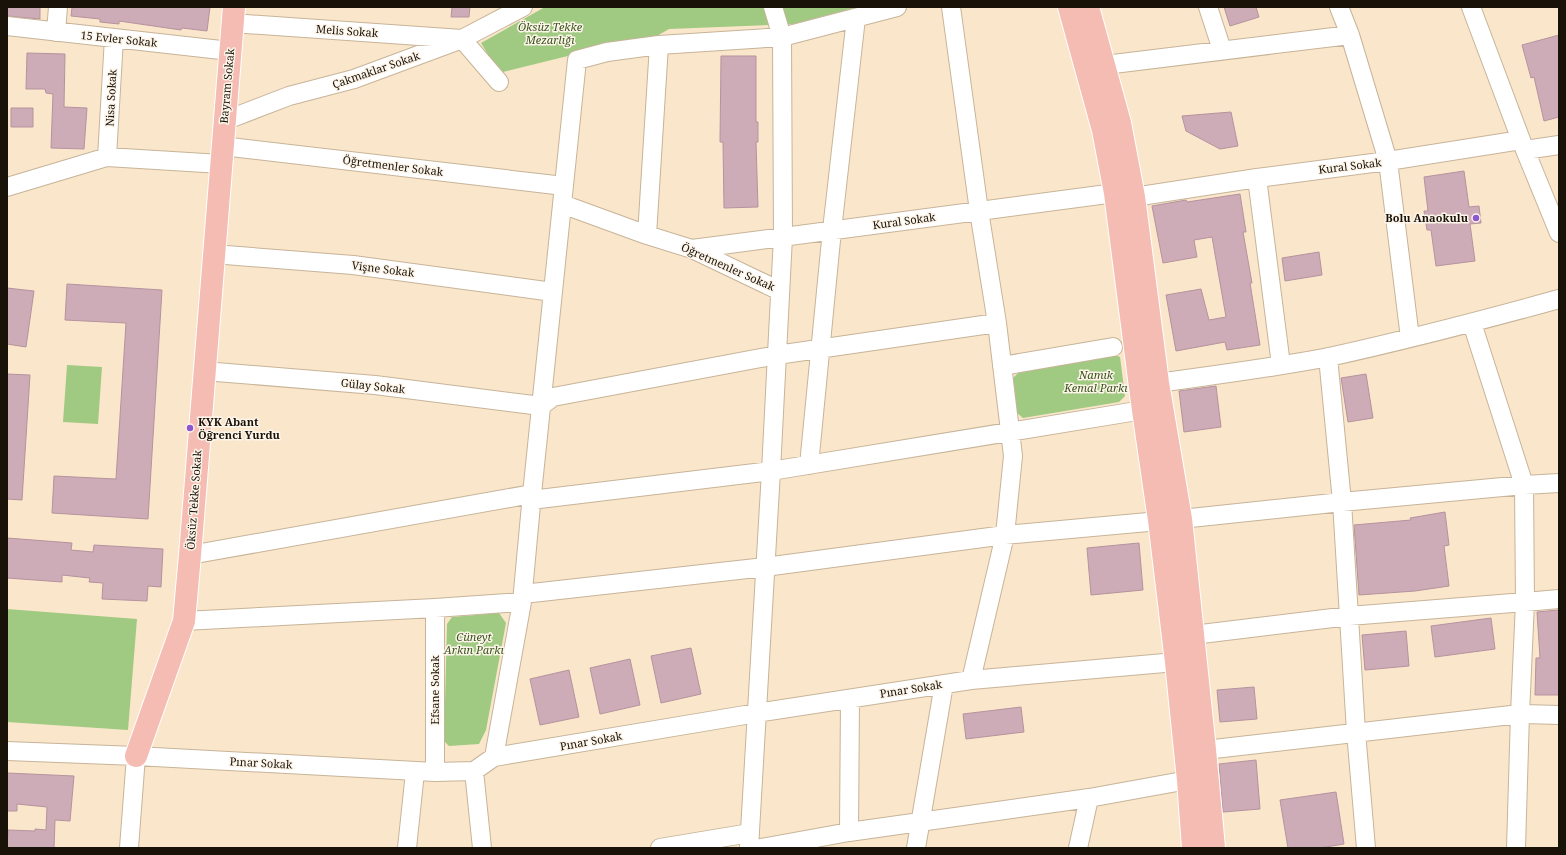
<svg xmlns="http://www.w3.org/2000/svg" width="1566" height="855" viewBox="0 0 1566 855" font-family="'Noto Serif',serif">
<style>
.green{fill:#a0ca81}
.building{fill:#ceacb7;stroke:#b5939e}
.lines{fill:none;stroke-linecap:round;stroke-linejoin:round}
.minor-casing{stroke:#c7b499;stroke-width:20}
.major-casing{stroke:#fff;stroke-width:24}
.minor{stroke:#fff;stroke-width:18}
.major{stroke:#f4bcb3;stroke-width:22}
.poi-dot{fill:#8d57d0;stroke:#fdf5ea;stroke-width:1.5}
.labels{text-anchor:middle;stroke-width:3;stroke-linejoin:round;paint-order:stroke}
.park-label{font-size:11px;font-style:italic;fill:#35521a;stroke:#fdf5ea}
.street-label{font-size:11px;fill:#191208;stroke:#fdf5ea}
.poi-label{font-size:11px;font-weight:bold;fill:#191208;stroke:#fdf5ea;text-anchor:end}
</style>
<rect width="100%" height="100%" fill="#fae6ca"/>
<path class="green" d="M545,7H858L794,24L669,29L655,37L584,52L499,73L481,43Z
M1113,354L1120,357L1125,396L1119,402L1023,418L1017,413L1013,378L1019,372Z
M67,365L102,367L98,424L63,422Z
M7,609L137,619L128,730L7,722Z
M499,613L506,623L486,730L479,744L449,746L444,741L447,624L452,617Z"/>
<path class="building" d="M7,7H40V19L7,16Z
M72,7H210L207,31L182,28L181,30L119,21V24L100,22V19L71,16Z
M452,7H470L469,17H451Z
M1224,7H1256L1259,17L1230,26Z
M1559,35V117L1544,121L1534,77L1531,78L1522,45Z
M27,53L65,54L64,107L87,108L84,149L51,148L53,94L46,93L45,89H26Z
M721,56H756V122H758V142H756L758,207L724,208L723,142H720Z
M11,108H33V127H11Z
M1231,112L1238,146L1220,149L1186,131L1182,116Z
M1464,171L1469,207L1479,206L1481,223L1470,224L1475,261L1436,266L1431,230H1427L1424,211H1428L1424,177Z
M1240,194L1246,232H1243L1252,283H1250L1260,345L1227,350L1225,342L1176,351L1166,295L1201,289L1209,320L1226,317L1212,237L1194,240L1197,257L1163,263L1152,206L1186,200L1187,202Z
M1319,252L1322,275L1285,281L1282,258Z
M67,284L162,290L148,519L52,513L54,476L116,479L126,323L65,320Z
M7,288L34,291L26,347L7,344Z
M7,374L30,375L22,500L7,499Z
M1366,374L1373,418L1348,422L1341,378Z
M1216,386L1221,427L1184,432L1179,391Z
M1445,512L1449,545L1444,546L1449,586L1415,591L1359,595L1354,525L1411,520L1410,518Z
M7,538L72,543L71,550L93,552L94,545L163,549L161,587L148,586L147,601L102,599L103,583L89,582L90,578L62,575V582L7,578Z
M1139,543L1143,590L1091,595L1087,548Z
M1559,610V695H1535L1536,658H1540L1537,612Z
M1491,618L1495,649L1435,657L1431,626Z
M1406,631L1409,666L1365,670L1362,635Z
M691,648L701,694L661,703L651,656Z
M630,659L640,705L600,714L590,668Z
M569,670L579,717L540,725L530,679Z
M1254,687L1257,719L1220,722L1217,690Z
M1021,707L1024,732L966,739L963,714Z
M1256,760L1260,809L1223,812L1219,764Z
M7,773L74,776L70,821L55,820L54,848H7L8,830L35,831V829L46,830L47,807L17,804V811H7Z
M1336,792L1344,844L1320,848H1288L1280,800Z"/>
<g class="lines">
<defs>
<path id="minor" d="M951,7L979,211L997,323L1013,456L1005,535L971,680
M1208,7L1222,50
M1339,7L1350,35L1388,161L1410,338
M1471,7L1521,140
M232,23L462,39L499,82
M7,26L230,51
M56,32L58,7
M659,45L782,37L897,7
M1105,65L1350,35
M224,121L289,96L354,79L462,39L523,7
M222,146L564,186
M1525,150L1559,233
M107,157L114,38
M1257,178L1281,365
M7,187L107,157L221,164
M1134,197L1257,178L1388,161L1521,140L1525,150L1559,145
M562,204L647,235L692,249L780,291
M692,249L1115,193
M213,254L353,265L553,292
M1472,323L1524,485L1525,602L1520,714L1516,848
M1328,357L1342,502L1356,732L1366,848
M1002,366L1113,347
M204,371L375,385L541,406L553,397L777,355L997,323
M1158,383C1215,375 1272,368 1329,357C1406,340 1483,320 1559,299
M809,465L832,230L856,18
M531,500L771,471L1143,410
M190,555L532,494
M523,594L765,567L1005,535L1181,519L1342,502L1524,485L1559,483
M435,608V772
M184,621L435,608L522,602
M1193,635L1349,616L1525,602L1559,599
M1205,750L1520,714L1559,715
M7,751L136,756L435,772L474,771L494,757L757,713L971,680L1176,662
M494,757L522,602L532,494L577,60L607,52L659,45L647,235
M474,771L482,848
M849,832L850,699
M129,848L136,756
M407,848L415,772
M660,848L750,833
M749,848L771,471L783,237L782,37L773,7
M761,848L849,832L1089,798L1188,780
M916,848L944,684
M1078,848L1089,798"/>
<path id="major" d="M1069,7L1103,130L1115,193L1143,410L1159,520L1176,662L1188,780L1193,848
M1088,7L1120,123L1134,197L1158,383L1181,519L1205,750L1214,848
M136,756L184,621L190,555L234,7"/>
</defs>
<use href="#minor" class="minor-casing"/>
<use href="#major" class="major-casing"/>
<use href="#minor" class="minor"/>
<use href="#major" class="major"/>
</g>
<g class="poi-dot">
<circle cx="1476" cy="218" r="4"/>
<circle cx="190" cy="428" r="4"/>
</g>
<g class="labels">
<g class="park-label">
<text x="550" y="31">Öksüz Tekke<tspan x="550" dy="13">Mezarlığı</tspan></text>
<text x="1096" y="379">Namık<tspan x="1096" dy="13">Kemal Parkı</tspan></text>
<text x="474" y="641">Cüneyt<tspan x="474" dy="13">Arkın Parkı</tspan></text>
</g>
<g class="street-label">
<text transform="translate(347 31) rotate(4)" y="4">Melis Sokak</text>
<text transform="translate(119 39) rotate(6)" y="4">15 Evler Sokak</text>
<text transform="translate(376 70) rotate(-19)" y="4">Çakmaklar Sokak</text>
<text transform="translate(227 86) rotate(-85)" y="4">Bayram Sokak</text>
<text transform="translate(111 98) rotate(-87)" y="4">Nisa Sokak</text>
<text transform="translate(393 166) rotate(7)" y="4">Öğretmenler Sokak</text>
<text transform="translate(1350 166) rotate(-7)" y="4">Kural Sokak</text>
<text transform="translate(904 221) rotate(-8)" y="4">Kural Sokak</text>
<text transform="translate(728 267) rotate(24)" y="4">Öğretmenler Sokak</text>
<text transform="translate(383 269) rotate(7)" y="4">Vişne Sokak</text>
<text transform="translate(373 386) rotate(6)" y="4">Gülay Sokak</text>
<text transform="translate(194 500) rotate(-86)" y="4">Öksüz Tekke Sokak</text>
<text transform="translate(911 689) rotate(-9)" y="4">Pınar Sokak</text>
<text transform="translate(435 690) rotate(-90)" y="4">Efsane Sokak</text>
<text transform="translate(591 741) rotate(-10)" y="4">Pınar Sokak</text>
<text transform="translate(261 763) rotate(3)" y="4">Pınar Sokak</text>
</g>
<g class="poi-label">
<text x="1468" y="222">Bolu Anaokulu</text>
<text x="198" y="426" text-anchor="start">KYK Abant<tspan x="198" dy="13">Öğrenci Yurdu</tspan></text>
</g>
</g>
<rect width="1566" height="855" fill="none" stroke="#191208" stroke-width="16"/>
</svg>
